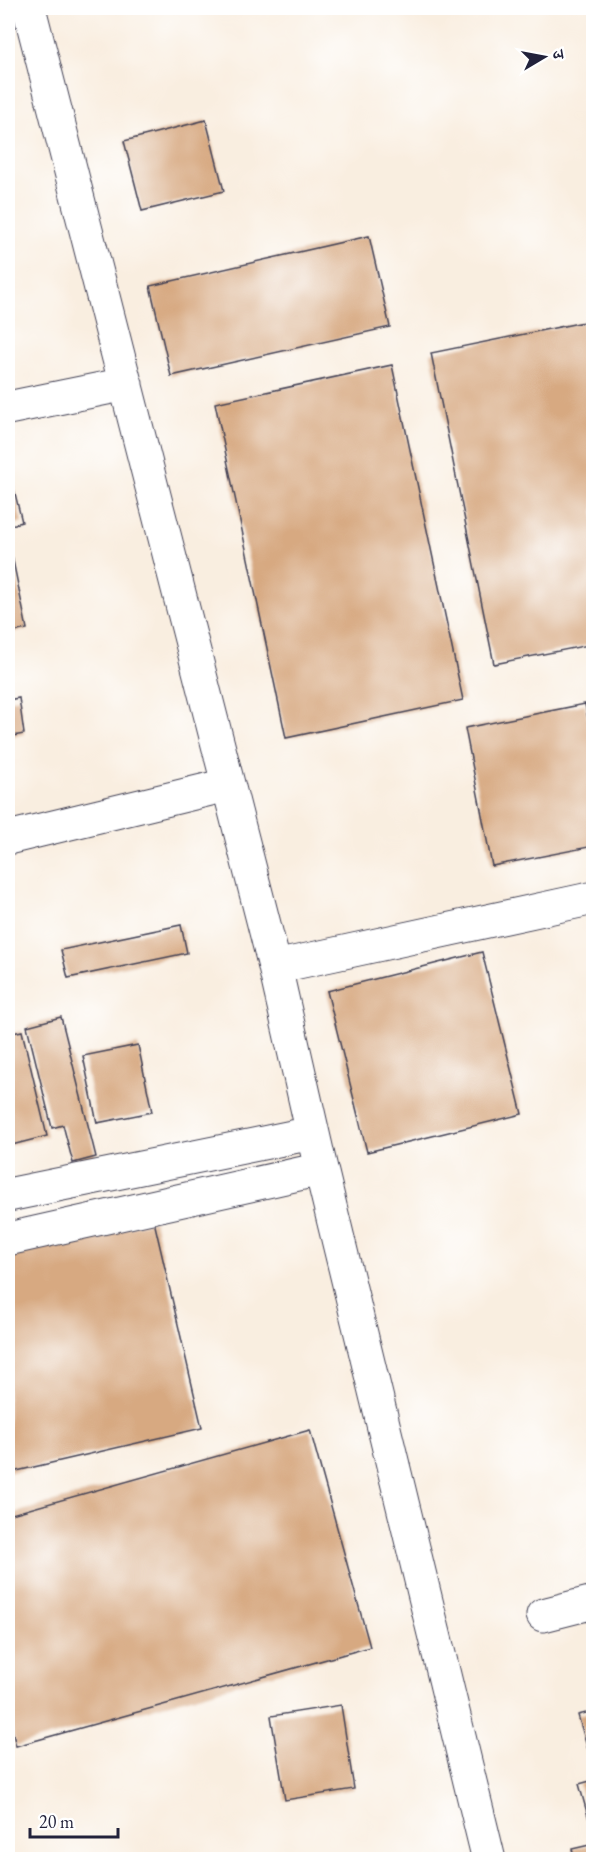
<svg xmlns="http://www.w3.org/2000/svg" width="601" height="1867" viewBox="0 0 601 1867" font-family="'EB Garamond','Noto Serif Devanagari',serif">
<style>
.building{fill:#d7a981}
.lines{fill:none;stroke-linecap:round;stroke-linejoin:round}
.minor-casing{stroke:#424154;stroke-width:35}
.minor{stroke:#fff;stroke-width:33}
</style>
<rect width="100%" height="100%" fill="#fff"/>
<filter id="ink" filterUnits="userSpaceOnUse"><feTurbulence type="fractalNoise" baseFrequency=".0167" numOctaves="2"/><feDisplacementMap in="SourceGraphic" scale="12" xChannelSelector="R" yChannelSelector="G"/><feConvolveMatrix kernelMatrix="1 2 1 2 8 2 1 2 1" color-interpolation-filters="sRGB"/></filter>
<filter id="wash" filterUnits="userSpaceOnUse"><feTurbulence type="fractalNoise" baseFrequency=".008" numOctaves="4" result="noise"/><feDisplacementMap in="SourceGraphic" scale="24" xChannelSelector="R" yChannelSelector="G"/><feGaussianBlur stdDeviation="1.35" result="paint"/><feColorMatrix in="noise" values="0 0 0 0 0 0 0 0 0 0 0 0 0 0 0 0 0 1.4 0 .05"/><feComposite in="paint" operator="in"/></filter>
<g filter="url(#wash)">
<rect width="100%" height="100%" fill="#f9eee0"/>
<g id="blocks">
<path class="building" d="M206,120L224,191L142,211L124,141Z
M369,236L390,327L171,376L150,286Z
M594,320V644L494,664L431,353Z
M392,365L463,700L286,738L215,403Z
M8,465L22,522L8,526Z
M9,541L27,629L8,633V541Z
M19,698L24,734L8,737V700Z
M585,704L594,749V846L492,866L465,728Z
M181,925L187,953L68,978L61,950Z
M482,952L522,1114L367,1152L327,991Z
M8,1010L13,1032L8,1033Z
M61,1017L96,1157L73,1163L63,1125L52,1128L27,1026Z
M22,1031L47,1136L8,1146V1034Z
M138,1045L152,1112L97,1123L83,1056Z
M154,1221L202,1428L8,1473V1255Z
M310,1430L370,1647L16,1746L8,1714V1515Z
M341,1705L354,1789L285,1800L271,1716Z
M594,1711V1768H593L578,1715Z
M594,1780V1834H593L579,1784Z
M594,1844V1860H575L572,1849Z"/>
</g>
</g>
<g filter="url(#ink)">
<use href="#blocks" fill-opacity="0" stroke="#424154" stroke-width="1.5"/>
<g class="lines">
<defs>
<path id="minor" d="M29,8L275,967L321,1169L489,1860
M8,408L126,384
M8,838L227,785
M275,967L594,898
M8,1195L312,1133
M8,1239L321,1169
M543,1615L594,1602"/>
</defs>
<use href="#minor" class="minor-casing"/>
<use href="#minor" class="minor"/>
</g>
</g>
<rect width="601" height="1867" fill="none" stroke="#fff" stroke-width="30"/>
<g transform="translate(544 57) rotate(80)" stroke="#ffffff" stroke-width="4.5" paint-order="stroke">
<path d="M0-4.5L10 22L0 15L-10 22Z" fill="#22223b"/>
<text y="-9" font-size="16" font-weight="bold" text-anchor="middle" fill="#22223b">उ</text>
</g>
<path d="M30 1828v9h88v-9" fill="none" stroke="#22223b" stroke-width="3"/>
<text x="39" y="1828" font-size="18" fill="#22223b" stroke="#ffffff" stroke-width="4.5" paint-order="stroke">20 m</text>
</svg>
